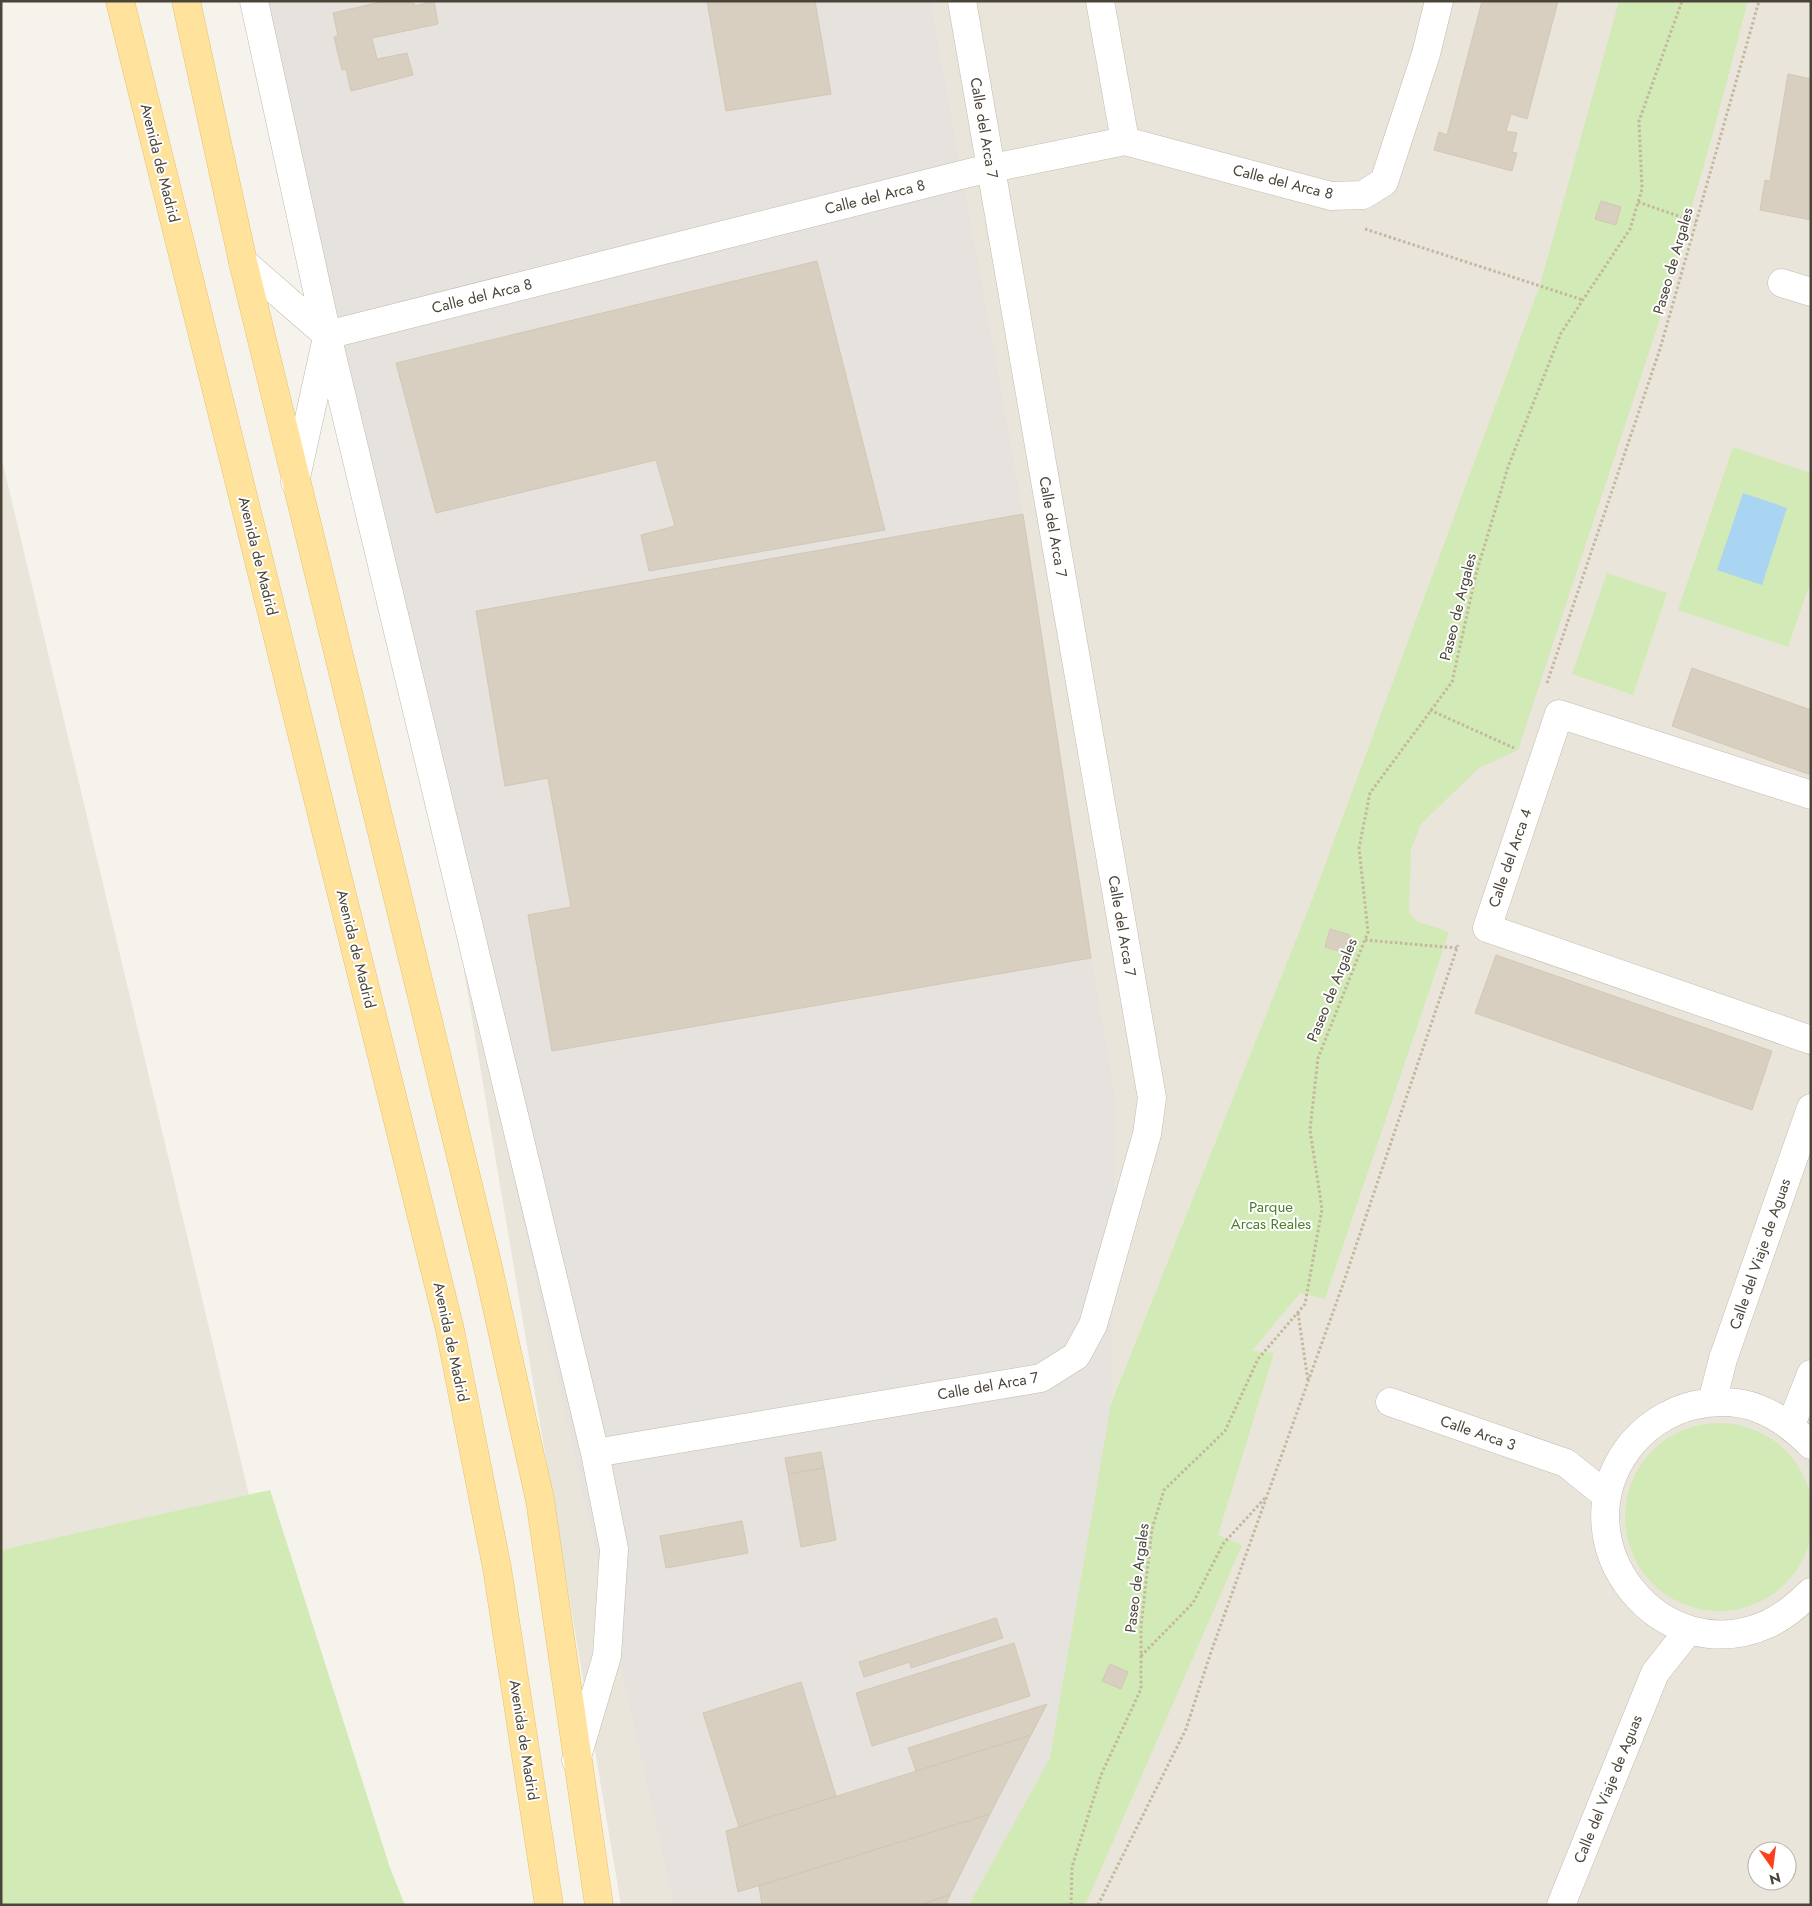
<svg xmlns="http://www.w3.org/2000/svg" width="1812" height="1906" viewBox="0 0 1812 1906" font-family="Jost,sans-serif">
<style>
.residential{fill:#eae5da;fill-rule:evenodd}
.industrial{fill:#e6e2dd}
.green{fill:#d2eab5}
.water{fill:#a9d4f2}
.building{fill:#d8cfc1;stroke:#d3c7b4}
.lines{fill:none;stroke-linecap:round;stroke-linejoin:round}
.minor-casing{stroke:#c2bbae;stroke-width:29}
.major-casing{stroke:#e6c16a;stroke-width:29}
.path{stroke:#c4b79f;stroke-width:3;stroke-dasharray:2.5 2.5;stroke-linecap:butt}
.minor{stroke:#fff;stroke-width:28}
.major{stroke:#ffe39c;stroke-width:28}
.labels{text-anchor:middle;stroke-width:4;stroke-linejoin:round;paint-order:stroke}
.street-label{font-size:15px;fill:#4b4439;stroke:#fff}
.park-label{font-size:15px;fill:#4a7f2a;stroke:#fff}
</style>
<rect width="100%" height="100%" fill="#f6f3ec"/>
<path class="residential" d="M931,1H1811V1905H621L404,614L968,209ZM1757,1851H1787V1881H1757Z
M1,456L252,1508L119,1525L1,1550Z"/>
<path class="industrial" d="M248,1H931L1023,514L1091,958L1116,1102L1111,1404L1050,1758L969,1905H674L327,335Z"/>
<path class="green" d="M1619,1H1748L1713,133L1658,325L1518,750L1479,768L1421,824L1411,849L1409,913L1416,921L1449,932L1325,1299L1300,1293L1252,1351L1274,1353L1218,1535L1242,1545L1088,1899L1083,1905H969L1050,1758L1111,1404L1312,900L1540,285Z
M1733,447L1811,473V580L1788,647L1678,610Z
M1607,573L1667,593L1633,695L1572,674Z
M1625 1517a94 94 0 1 1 188 0a94 94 0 1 1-188 0Z
M270,1490L390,1868L405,1905H1V1550Z"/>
<path class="water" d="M1743,493L1787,508L1762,585L1717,570Z"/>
<path class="building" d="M385,1H413L415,6L434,1L438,24L372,38L377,59L407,53L413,75L351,91L346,69L342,70L334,37L338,36L333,13Z
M707,1H815L831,94L726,111Z
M1482,1H1558L1527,119L1511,114L1506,131L1517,133L1512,152L1517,153L1512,171L1434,150L1439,132L1447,135Z
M1788,74L1811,79V220L1760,210L1765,180L1770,181Z
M1601,201L1621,207L1616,225L1595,219Z
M817,261L885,530L649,571L641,535L675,526L656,460L436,513L396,363Z
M1023,514L1091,958L552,1051L528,915L571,907L548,778L505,786L476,611Z
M1692,668L1811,710V775L1672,726Z
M1330,929L1350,935L1345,953L1325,947Z
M1496,955L1772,1051L1752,1110L1475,1013Z
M821,1452L824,1468L788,1474L785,1458Z
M824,1468L836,1540L801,1547L788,1474Z
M742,1521L748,1553L666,1568L660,1536Z
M996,1618L1003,1638L911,1668L910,1662L864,1677L859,1662Z
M1014,1643L1030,1696L872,1746L856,1693Z
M1110,1664L1128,1672L1121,1689L1102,1681Z
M801,1682L836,1796L739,1827L703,1713Z
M1047,1704L1031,1735L916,1771L908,1748Z
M1031,1735L990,1814L738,1892L726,1831Z
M990,1814L950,1895L919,1905H762L759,1886Z
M950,1895L946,1905H919Z"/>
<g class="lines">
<defs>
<path id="minor" d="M254,1L327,335L595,1453L614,1549L607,1656L576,1760
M1100,1L1125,141
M243,262L327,335
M1782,283L1811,292
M327,335L973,172L1125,141L1331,196L1363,195L1384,182L1426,54L1439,1
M295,482L326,342
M1811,795L1559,714L1487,928L1811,1040
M1390,1402L1566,1463L1607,1496
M1712,1402L1723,1359L1811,1108
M1791,1425L1811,1374
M1811,1445C1777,1411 1743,1395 1695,1405C1668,1411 1643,1428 1627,1450C1559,1545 1662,1672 1768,1624C1785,1616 1798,1604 1811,1592
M595,1453L1041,1378L1076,1356L1093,1325L1147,1134L1152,1098L962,1
M1561,1905L1655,1673L1689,1630"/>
<path id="major" d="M120,1L450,1330L497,1568L549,1905
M186,1L243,262L488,1267L540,1500L599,1905"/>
</defs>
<use href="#minor" class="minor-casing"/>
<use href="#major" class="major-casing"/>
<path class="path" d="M1638,202L1696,222
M1365,229L1583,300
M1547,683L1660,349L1759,1
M1430,710L1514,748
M1365,940L1457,948
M1298,1313L1308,1381
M1141,1656L1193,1603L1223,1544L1265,1498
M1071,1905L1072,1867L1101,1775L1141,1689V1626L1152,1529L1164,1490L1225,1431L1258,1359L1305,1304L1322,1209L1310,1130L1318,1058L1368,932L1359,848L1370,793L1452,682L1476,574L1508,467L1561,333L1630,229L1642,189L1639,121L1682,1
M1098,1905L1186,1729L1211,1652L1342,1287L1458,945"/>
<use href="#minor" class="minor"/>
<use href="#major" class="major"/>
</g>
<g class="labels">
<g class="street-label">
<text transform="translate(984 128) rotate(80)" y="5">Calle del Arca 7</text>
<text transform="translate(160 163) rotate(76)" y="5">Avenida de Madrid</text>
<text transform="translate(1283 182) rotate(14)" y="5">Calle del Arca 8</text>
<text transform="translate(875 197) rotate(-14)" y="5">Calle del Arca 8</text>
<text transform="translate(1673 261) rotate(-74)" y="5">Paseo de Argales</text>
<text transform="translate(482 296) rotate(-14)" y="5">Calle del Arca 8</text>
<text transform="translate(1053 527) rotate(80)" y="5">Calle del Arca 7</text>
<text transform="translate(258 556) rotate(76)" y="5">Avenida de Madrid</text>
<text transform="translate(1458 607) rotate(-76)" y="5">Paseo de Argales</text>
<text transform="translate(1510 858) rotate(-71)" y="5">Calle del Arca 4</text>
<text transform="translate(1122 926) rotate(80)" y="5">Calle del Arca 7</text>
<text transform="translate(356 949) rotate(76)" y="5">Avenida de Madrid</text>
<text transform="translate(1332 990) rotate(-68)" y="5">Paseo de Argales</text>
<text transform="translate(1760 1254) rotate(-71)" y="5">Calle del Viaje de Aguas</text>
<text transform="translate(451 1342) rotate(78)" y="5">Avenida de Madrid</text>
<text transform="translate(988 1386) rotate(-10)" y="5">Calle del Arca 7</text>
<text transform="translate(1478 1433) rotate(19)" y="5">Calle Arca 3</text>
<text transform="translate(1137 1578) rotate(-83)" y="5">Paseo de Argales</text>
<text transform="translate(524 1740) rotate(81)" y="5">Avenida de Madrid</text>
<text transform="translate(1608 1789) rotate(-68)" y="5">Calle del Viaje de Aguas</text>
</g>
<g class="park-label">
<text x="1271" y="1212">Parque<tspan x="1271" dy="17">Arcas Reales</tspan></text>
</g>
</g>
<rect width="1812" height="1906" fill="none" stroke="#4b4439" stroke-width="5"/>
<g transform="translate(1772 1866) rotate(166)"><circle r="24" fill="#ffffff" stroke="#b7b4b0"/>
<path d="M0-4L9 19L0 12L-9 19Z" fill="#fc3f1d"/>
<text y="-8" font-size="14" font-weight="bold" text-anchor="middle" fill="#4b4439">N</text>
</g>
</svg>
